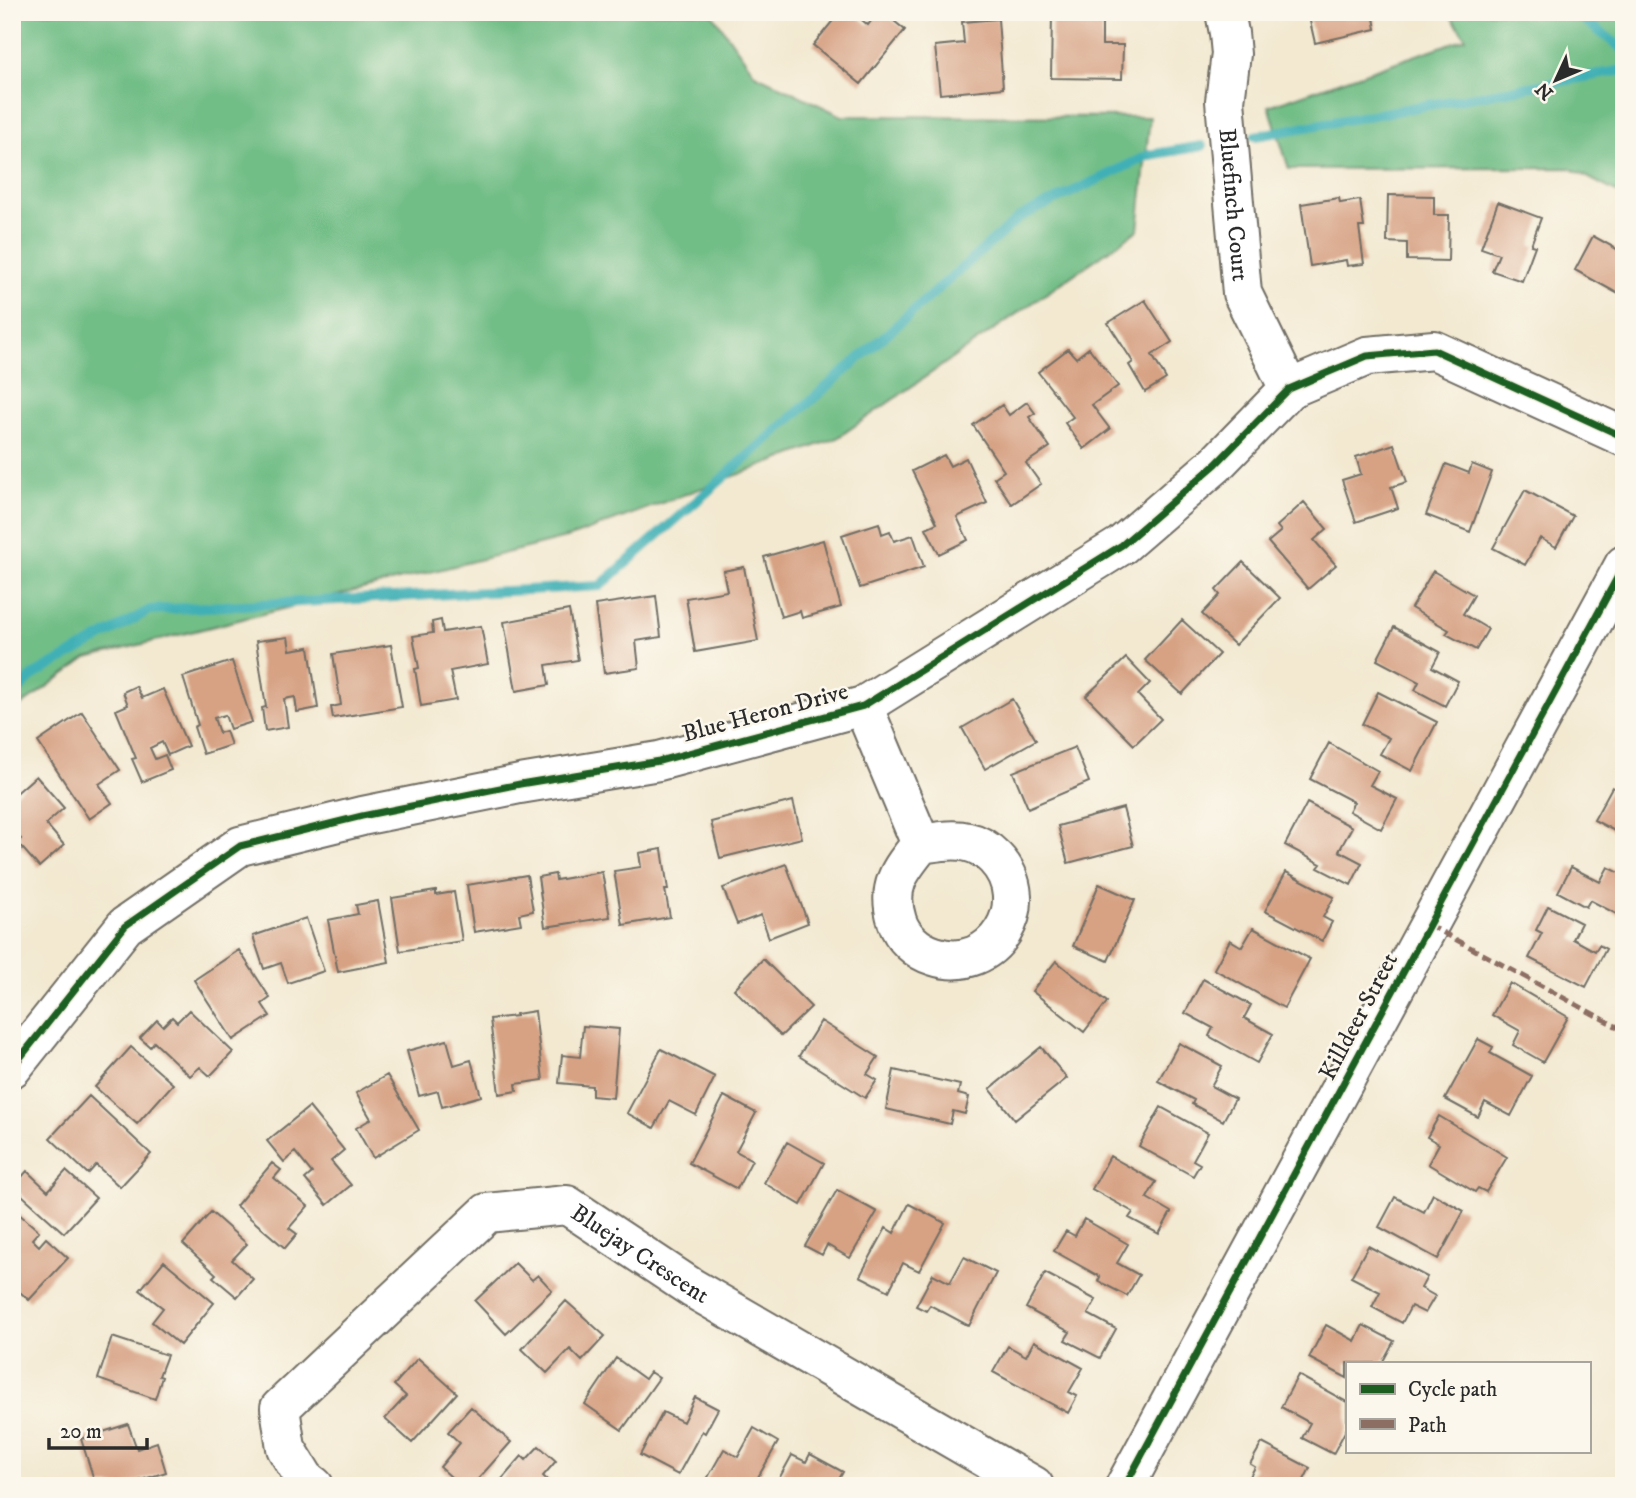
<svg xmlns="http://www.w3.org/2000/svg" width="1636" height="1498" viewBox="0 0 1636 1498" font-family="'IM FELL DW Pica',serif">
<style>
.forest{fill:#72be87;stroke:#4e7459;stroke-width:2}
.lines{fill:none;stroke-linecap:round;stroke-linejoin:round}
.stream{stroke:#3fb0b6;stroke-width:10}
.building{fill:#d7a284}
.street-casing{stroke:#716e65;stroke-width:42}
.street{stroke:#fff;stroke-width:38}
.quiet{stroke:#8d6e63;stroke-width:5;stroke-dasharray:10 5;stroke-linecap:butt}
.cycleway-casing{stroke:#fbf7ec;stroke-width:11}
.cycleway{stroke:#1b5e20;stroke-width:7}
.labels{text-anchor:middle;stroke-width:5;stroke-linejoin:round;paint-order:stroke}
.street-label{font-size:24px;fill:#2b2b2b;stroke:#fbf7ec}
</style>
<rect width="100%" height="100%" fill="#fbf7ec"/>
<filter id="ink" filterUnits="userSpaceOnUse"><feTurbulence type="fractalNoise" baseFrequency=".0143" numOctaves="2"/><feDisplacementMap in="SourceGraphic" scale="14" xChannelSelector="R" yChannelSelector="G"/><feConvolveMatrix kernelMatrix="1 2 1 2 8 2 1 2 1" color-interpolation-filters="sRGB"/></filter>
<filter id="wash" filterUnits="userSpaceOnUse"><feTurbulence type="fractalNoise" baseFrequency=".00686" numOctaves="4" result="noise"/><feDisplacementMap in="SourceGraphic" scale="28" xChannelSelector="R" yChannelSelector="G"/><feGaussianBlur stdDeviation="1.57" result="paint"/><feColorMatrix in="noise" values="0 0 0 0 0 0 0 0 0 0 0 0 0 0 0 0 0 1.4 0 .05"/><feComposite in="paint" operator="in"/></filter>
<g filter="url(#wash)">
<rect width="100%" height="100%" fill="#f3e9d1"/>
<path class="forest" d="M12,12H711L755,74L842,116L1150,117L1138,230L837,438L570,537L87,658L12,712Z
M1448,12H1624V196L1570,168L1289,169L1269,106L1466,38Z"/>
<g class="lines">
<path class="stream" d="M1574,12L1624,50
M1255,136L1624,70
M12,696L34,675L150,610L600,586L1020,217L1149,155L1202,146"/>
</g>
<g id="blocks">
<path class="building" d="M840,12H852L868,25L878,12H883L905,30L861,84L813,45Z
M1052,12L1102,13V45H1123L1122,79L1051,78Z
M1323,12H1373L1376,29L1315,43L1309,17L1324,14Z
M998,19L1003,88L940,94L935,46L964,43L962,22Z
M1388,195L1434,196V215H1449L1448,261L1407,260V243L1387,242Z
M1339,198L1340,203L1360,200L1364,227H1359L1364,264L1347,266L1346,260L1310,266L1301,204Z
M1498,202L1541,218L1531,245L1535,246L1522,281L1492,271L1499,254L1481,248Z
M1593,236L1624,253V297L1575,270Z
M1145,300L1172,342L1152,355L1166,379L1145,392L1129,365L1133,362L1108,323Z
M1089,348L1118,386L1092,405L1110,429L1084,449L1065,423L1073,417L1038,372L1068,349L1076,358Z
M1027,402L1035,413L1029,417L1050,447L1026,463L1041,484L1012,504L994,478L1004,471L973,425L1002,405L1009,415Z
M1394,444L1407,482L1391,487L1398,508L1356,522L1342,480L1361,474L1356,457Z
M944,455L950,466L966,458L987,503L957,517L968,540L939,554L926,528L937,523L912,471Z
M1446,464L1469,473L1472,464L1492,472L1470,532L1426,515Z
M1525,490L1573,516L1556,547L1540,538L1525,565L1493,548Z
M1304,502L1327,529L1314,540L1336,565L1308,589L1268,542L1281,531L1277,526Z
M879,523L882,534L890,531L894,541L913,535L924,567L860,588L842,535Z
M823,540L841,607L802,618L800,611L781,617L764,557Z
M1243,562L1280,598L1235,645L1202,614L1220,595L1216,590Z
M744,567L758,641L695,652L686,598L727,591L723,571Z
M1433,571L1474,595L1463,614L1488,629L1476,650L1446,634L1449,630L1411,608Z
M656,596L661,637L636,641L639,668L604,673L595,605Z
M569,610L578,660L546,665L549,685L516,691L504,622Z
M441,620L443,632L481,626L488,664L450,671L456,700L421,706L415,669L419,668L413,636L433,633L432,622Z
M1182,620L1219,654L1182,694L1145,660Z
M1394,627L1440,652L1432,667L1458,681L1445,706L1415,690L1419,682L1377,660Z
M288,637L290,650L309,647L318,708L297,712L295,697L284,699L288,727L265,731L262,708L266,707L256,641Z
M391,645L402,707L333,718L331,707L341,705L333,654Z
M1126,658L1150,683L1138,695L1161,719L1134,745L1086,696Z
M232,661L252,722L230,729L225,715L214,718L219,733L226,731L231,745L203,754L194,727L198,725L183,677Z
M136,686L142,698L163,689L188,746L168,755L162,742L150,748L155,759L165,755L171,770L142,782L132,759L136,758L116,710L128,705L123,692Z
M1378,692L1437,722L1412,771L1380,754L1389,738L1362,724Z
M1012,699L1036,740L985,769L962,728Z
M82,712L120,770L99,784L112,803L89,819L38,742Z
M1329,743L1378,771L1370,785L1397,799L1381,829L1349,811L1354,802L1310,779Z
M1075,747L1089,782L1028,808L1013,772Z
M36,776L64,808L46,824L64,845L39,867L17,842L21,839L12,830V797Z
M1612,787L1624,793V836L1594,820Z
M793,801L802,838L720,858L711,822Z
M1307,803L1352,827L1339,851L1362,863L1351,885L1318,868L1321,864L1285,845Z
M1123,808L1133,846L1068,863L1058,826Z
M662,849L668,890H665L670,917L623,925L614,871L641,867L639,853Z
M786,864L808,923L769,938L761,915L737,924L723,888Z
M1571,867L1600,882L1608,867L1624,875V918L1590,900L1586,907L1558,892Z
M602,872L610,917L545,927L538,877L555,874L556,880Z
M1286,872L1334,897L1323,917L1332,922L1322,941L1265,911Z
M527,875L533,911L519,914L521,924L474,932L467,885Z
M1099,884L1135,900L1108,961L1073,946Z
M436,891V895L454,892L462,941L400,951L392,898Z
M378,901L389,962L338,972L328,920L358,914L356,905Z
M1548,906L1581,923L1573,939L1595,951L1599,945L1606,949L1586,987L1529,958L1542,933L1536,930Z
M306,918L324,971L288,983L281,963L264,969L253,936Z
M1253,928L1310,959L1284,1008L1214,969L1230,940L1242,947Z
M239,950L270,998L262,1004L270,1016L233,1040L194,980Z
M763,959L811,1007L781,1036L734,989Z
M1056,961L1107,1002L1084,1032L1032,991Z
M1203,979L1251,1005L1244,1018L1273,1034L1257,1063L1209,1036L1213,1028L1185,1013Z
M1510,983L1568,1017L1543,1062L1513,1045L1520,1031L1492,1015Z
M189,1010L233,1052L210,1076L200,1067L190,1076L154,1042L150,1047L140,1038L157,1020L163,1026L172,1017L177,1022Z
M535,1011L543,1080L516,1084L517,1091L499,1094L490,1019L516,1016V1014Z
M821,1021L878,1057L867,1074L877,1080L865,1098L799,1056Z
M583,1026L619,1029L613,1098L592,1096V1086L559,1083L562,1055L580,1057Z
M1478,1039L1493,1047L1490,1053L1532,1076L1511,1116L1485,1102L1478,1117L1445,1099Z
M447,1040L454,1065L471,1060L481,1096L442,1107L438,1091L419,1096L407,1051Z
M1179,1043L1222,1066L1211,1086L1235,1099L1223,1121L1192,1104L1194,1100L1158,1081Z
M131,1047L173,1084L137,1124L95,1087Z
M1041,1047L1067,1078L1015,1120L990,1089Z
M661,1049L715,1077L696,1115L669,1101L654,1128L627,1113Z
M894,1070L960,1085L958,1094L969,1097L965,1114L953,1111L950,1124L886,1109Z
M387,1075L419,1130L373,1158L356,1128L371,1119L356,1093Z
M89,1096L151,1154L120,1187L96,1165L88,1174L50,1138Z
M724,1096L756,1113L736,1151L752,1160L737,1189L689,1163Z
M309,1107L344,1150L331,1161L351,1185L327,1205L305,1179L312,1173L295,1152L284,1162L267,1141Z
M1161,1107L1208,1133L1193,1160L1200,1164L1193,1176L1139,1146Z
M1439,1116L1507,1157L1486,1192L1478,1188L1475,1192L1428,1164L1439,1144L1427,1137Z
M787,1142L824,1163L801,1205L764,1183Z
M1110,1156L1156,1182L1147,1198L1171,1212L1159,1234L1129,1218L1133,1212L1092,1189Z
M272,1163L281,1170L274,1178L308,1206L289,1228L297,1234L285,1248L236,1206Z
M27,1171L48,1191L66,1171L96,1198L64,1233L13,1187Z
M837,1190L877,1212L850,1258L827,1245L822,1255L805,1246Z
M1433,1194L1464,1211L1438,1259L1379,1227L1395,1197L1424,1212Z
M909,1204L945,1223L919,1271L903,1263L889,1291L860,1276L886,1228L894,1233Z
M12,1208L39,1231L32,1239L39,1246L46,1238L68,1258L29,1300L12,1285Z
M211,1212L247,1244L232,1260L253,1279L237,1297L213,1277L216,1274L183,1244Z
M1084,1219L1128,1244L1117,1263L1139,1275L1127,1296L1098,1281L1100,1277L1054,1251L1066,1231L1075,1236Z
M1368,1246L1427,1277L1421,1288L1435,1296L1425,1313L1411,1306L1402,1323L1372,1307L1380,1292L1351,1277Z
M964,1257L996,1273L969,1326L930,1305L926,1311L916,1306L933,1274L950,1283Z
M164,1261L214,1303L180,1345L152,1322L163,1308L140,1290Z
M515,1263L532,1280L538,1275L552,1290L506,1334L475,1301Z
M1045,1273L1096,1300L1088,1314L1116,1329L1100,1358L1065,1340L1070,1332L1026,1308Z
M566,1301L605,1336L582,1361L570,1349L547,1373L522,1349Z
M1326,1325L1355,1341L1363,1325L1394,1341L1382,1363H1347V1378L1309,1358Z
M112,1337L167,1355L159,1376L162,1377L155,1399L98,1379Z
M1034,1341L1083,1368L1069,1392L1077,1396L1068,1413L993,1372L1008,1346L1026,1356Z
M418,1358L457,1393L412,1443L385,1419L406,1396L394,1385Z
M616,1358L645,1379L650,1372L659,1378L622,1430L585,1404Z
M1298,1375L1347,1402V1428L1333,1454L1302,1438L1310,1423L1281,1407Z
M695,1397L718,1409L705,1433L702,1431L678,1475L640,1455L663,1412L683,1422Z
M471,1407L511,1442L472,1486H461L440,1467L460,1443L448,1432Z
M128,1424L137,1449L157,1442L166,1472L123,1486H96L81,1439Z
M754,1428L778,1442L753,1486H703L724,1449L738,1457Z
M1262,1443L1310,1468L1301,1486H1245L1255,1467L1250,1464Z
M539,1446L556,1461L543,1476L553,1486H496L522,1456L526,1460Z
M810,1454L843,1472L835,1486H775L792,1455L806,1462Z"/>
</g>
</g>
<g filter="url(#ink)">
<use href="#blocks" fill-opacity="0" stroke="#716e65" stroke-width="2"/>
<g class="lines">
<defs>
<g id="street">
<path id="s1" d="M1225,12L1229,33L1231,54L1225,101L1242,293L1289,389"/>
<path d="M863,706L921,844C900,870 886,886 897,921C902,937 917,951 934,956C993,976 1038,903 995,858C988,851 979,844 968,842C952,838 936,842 921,844"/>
<path d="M12,1068L125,926L240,846L362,816L520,784L659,761L863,706L1122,545L1216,464L1289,389L1367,356L1434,350L1624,437"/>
<path id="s2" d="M314,1486L305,1479L286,1448L280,1408L487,1213L567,1205L692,1288L1034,1486"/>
<path d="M1125,1486L1624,565"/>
</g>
</defs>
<use href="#street" class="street-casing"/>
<use href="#street" class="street"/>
<path class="quiet" d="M1429,925L1623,1030"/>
<defs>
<path id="cycleway" d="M12,1068L125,926L240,846L362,816L520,784L659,761L863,706L1122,545L1216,464L1289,389L1367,356L1434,350L1624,437
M1125,1486L1624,565"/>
</defs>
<use href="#cycleway" class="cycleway-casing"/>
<use href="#cycleway" class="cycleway"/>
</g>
</g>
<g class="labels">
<g class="street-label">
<text dy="8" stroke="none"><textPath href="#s1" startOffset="194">Bluefinch Court</textPath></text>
<text transform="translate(765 712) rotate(-15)" y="8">Blue Heron Drive</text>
<text transform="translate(1358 1016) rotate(-62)" y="8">Killdeer Street</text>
<text dy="8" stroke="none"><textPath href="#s2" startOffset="541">Bluejay Crescent</textPath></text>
</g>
</g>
<rect width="1636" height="1498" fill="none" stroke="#fbf7ec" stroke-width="42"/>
<rect x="1346" y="1362" width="245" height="91" fill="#fbf7ec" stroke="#a8a59f" stroke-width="2"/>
<rect x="1360" y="1384" width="35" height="10" fill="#1b5e20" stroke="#a8a59f" stroke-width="2"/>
<text x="1408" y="1396" font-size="21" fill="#2b2b2b">Cycle path</text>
<rect x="1360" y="1419" width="35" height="10" fill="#8d6e63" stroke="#a8a59f" stroke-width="2"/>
<text x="1408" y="1432" font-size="21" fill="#2b2b2b">Path</text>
<g transform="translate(1556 80) rotate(226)" stroke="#fbf7ec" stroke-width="5" paint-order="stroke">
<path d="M0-5L12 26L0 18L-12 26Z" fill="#2b2b2b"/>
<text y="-10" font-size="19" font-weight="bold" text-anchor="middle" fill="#2b2b2b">N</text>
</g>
<path d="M49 1438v10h98v-10" fill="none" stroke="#2b2b2b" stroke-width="3.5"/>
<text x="60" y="1438" font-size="21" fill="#2b2b2b" stroke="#fbf7ec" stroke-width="5" paint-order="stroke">20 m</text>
</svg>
